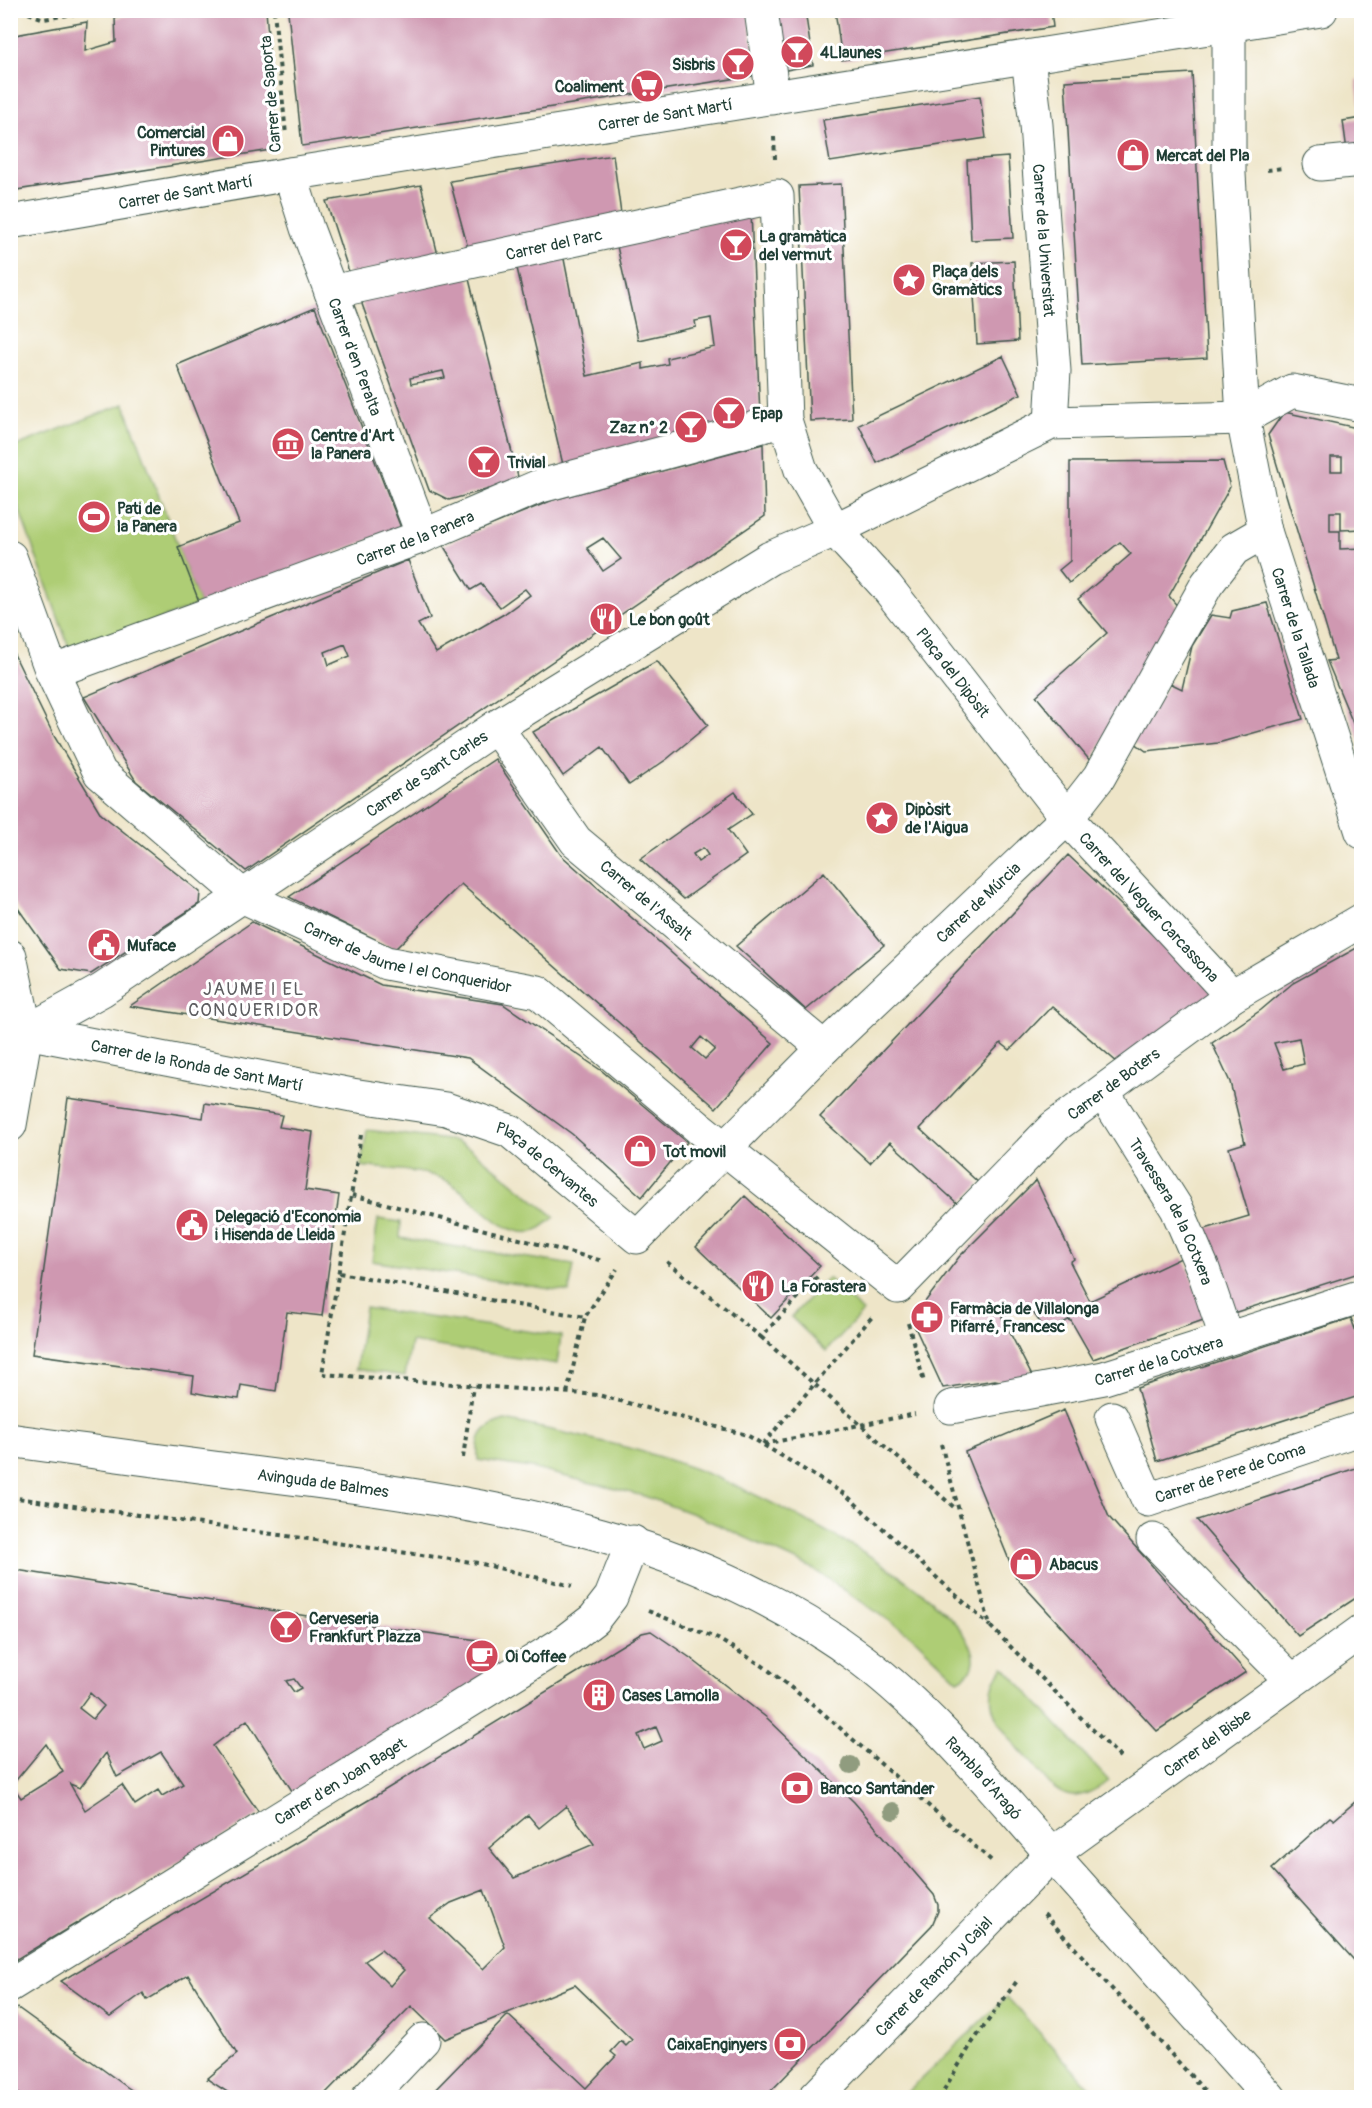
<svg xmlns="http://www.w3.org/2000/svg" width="1372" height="2108" viewBox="0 0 1372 2108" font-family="Pangolin,sans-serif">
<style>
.green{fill:#aecd74;stroke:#668554;stroke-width:1.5}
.building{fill:#cf98b1;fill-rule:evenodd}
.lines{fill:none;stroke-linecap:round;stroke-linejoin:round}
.minor-casing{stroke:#3e564a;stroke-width:35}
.major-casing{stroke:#3e564a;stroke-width:35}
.path{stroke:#3e564a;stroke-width:4;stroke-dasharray:4.5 4.5;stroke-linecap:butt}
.minor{stroke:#fff;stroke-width:33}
.major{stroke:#fff;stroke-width:33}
.tree{fill:#909c7f}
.labels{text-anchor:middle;stroke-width:6;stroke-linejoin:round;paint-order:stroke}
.poi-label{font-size:16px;font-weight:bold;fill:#1f3d34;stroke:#fff;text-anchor:start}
.street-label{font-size:16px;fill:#1f3d34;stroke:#fff}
.neighbourhood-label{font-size:18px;letter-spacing:1.5px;fill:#5d5d60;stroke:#fff}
</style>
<rect width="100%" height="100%" fill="#fff"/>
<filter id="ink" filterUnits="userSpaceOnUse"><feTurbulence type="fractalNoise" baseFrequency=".0167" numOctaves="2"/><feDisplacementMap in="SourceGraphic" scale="12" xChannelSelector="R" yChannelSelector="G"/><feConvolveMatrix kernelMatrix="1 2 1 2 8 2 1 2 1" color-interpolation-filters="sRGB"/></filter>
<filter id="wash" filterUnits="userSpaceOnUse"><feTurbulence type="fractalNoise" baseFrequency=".008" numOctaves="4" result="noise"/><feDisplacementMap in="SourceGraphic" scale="24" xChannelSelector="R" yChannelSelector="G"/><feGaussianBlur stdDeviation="1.35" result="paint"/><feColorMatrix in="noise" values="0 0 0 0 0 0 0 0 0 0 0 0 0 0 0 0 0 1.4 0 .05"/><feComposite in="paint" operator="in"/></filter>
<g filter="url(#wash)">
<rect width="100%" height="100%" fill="#eee5c8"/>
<path class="green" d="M124,404L200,604L71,653L11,487V448Z
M367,1130L456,1141L471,1149L555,1217C549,1221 540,1230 532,1232C499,1238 470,1190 443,1179C419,1169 387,1170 361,1166Z
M378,1219L401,1222L400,1238L574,1265L569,1292L372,1261Z
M828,1278L863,1312L826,1351L791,1317Z
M365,1308L561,1336L557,1364L411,1342L405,1376L356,1369Z
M505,1420C564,1433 624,1444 681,1464C735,1482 803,1518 853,1546C880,1561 1021,1650 958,1680L912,1636L810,1567L696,1515L644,1496L531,1468L478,1460C476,1436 482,1426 505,1420Z
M1004,1667L1109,1781C1097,1789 1081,1799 1067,1795C1052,1791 1043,1775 1033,1764C1008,1737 972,1704 1004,1667Z
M1007,1997L1098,2097H902Z"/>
<g id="blocks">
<path class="building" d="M156,10H266L277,149L10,191V36L87,22L85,51L116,42L115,18Z
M303,10H748L757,75L302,146L288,12Z
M771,10H805L813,65L781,71Z
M835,10H1051L1053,27L842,60Z
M1192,73L1207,358L1082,365L1065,81Z
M1362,79V108H1360L1356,80Z
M980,96L986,138L830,162L823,120Z
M1362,118V149L1347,151L1343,121Z
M613,155L621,214L468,248L450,181Z
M1008,157L1013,238L971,240L967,160Z
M841,184L852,419L810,421L799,186Z
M421,185L438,255L350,275L326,201Z
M751,213L760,415L564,469L516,264L563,254L587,376L643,363V369L668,364L667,358L715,347L711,318L695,321L696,327L638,340L616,242Z
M1014,261L1018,341L977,344L972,263Z
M468,275L519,481L449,500L429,490L362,304L366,296ZM443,371L445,378L411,384L410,378Z
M315,307L401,528L200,604L178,547L239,523L177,365Z
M1003,356L1021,394L877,463L859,425Z
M1284,412L1362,429V529L1341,530V512H1330V531H1340V549L1362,548V745L1327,661L1336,660L1268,435ZM1331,457H1342V471H1331Z
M763,444L765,516L246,871L136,781L84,697L408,560L430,618L418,624L436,653L504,614L530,595L525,589L500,607L481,584L471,590L443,545L553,500ZM603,538L621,559L603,571L587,548ZM345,644L350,656L329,665L325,652Z
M1223,461L1230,487L1169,596L1179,608L1091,762L1036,696L1107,633L1078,599L1131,554L1120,542L1069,583L1059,570L1070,561V462Z
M1267,603L1303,719L1218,743L1146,751L1131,740L1170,683L1182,689L1192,646L1211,615L1230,618L1232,611Z
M10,646L54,736L101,814L200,892L199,904L91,974L61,969L10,897Z
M657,661L708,725L667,759L629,785L602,747L563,776L533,732Z
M495,759L561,855L773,1043L716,1108L461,884L395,949L289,897ZM701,1037L715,1049L705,1059L692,1048Z
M735,792L752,814L728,830L746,855L684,899L640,859ZM703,848L708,855L698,862L693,854Z
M1068,855L1215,994L1118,1063L1052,1006L1010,1050L1001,1043L920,1129L980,1184L959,1205L890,1142L870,1163L820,1117Z
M824,872L884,945L806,1010L736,946Z
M252,922L381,985L503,1004L602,1071L687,1142L642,1197L572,1134L468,1058L130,1006Z
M1362,945V1272L1227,1315L1195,1232L1249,1216L1229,1148L1245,1143L1230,1082L1212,1043L1261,1010L1293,983ZM1299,1038L1304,1064L1284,1069L1274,1043Z
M68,1098L203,1118L205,1103L282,1115L279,1127L313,1132L305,1190L339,1195L322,1316L287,1312L276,1391L241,1385L239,1399L207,1395L192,1392L194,1376L32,1354Z
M1036,1180L1074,1259L1070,1262L1090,1301L1183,1257L1209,1318L1093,1359L1070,1319L1047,1332L1027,1304L1002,1317L1034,1380L1010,1383L995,1380L943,1388L914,1325L915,1315L959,1257Z
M745,1196L820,1266L771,1318L696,1247Z
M1351,1318L1362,1349V1395L1157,1461L1137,1388Z
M1064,1410L1109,1517L1246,1672L1157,1731L1016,1577L965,1452Z
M1362,1466V1594L1298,1636L1197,1520Z
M10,1569L326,1619L485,1641L501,1668L294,1794L247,1720L213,1746L260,1814L10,1963ZM294,1679L301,1688L294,1692L286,1681ZM90,1693L104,1706L93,1719L79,1708ZM46,1744L63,1772L21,1798L12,1785ZM161,1752L183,1784L162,1796L158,1790L135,1805L122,1785L85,1810L70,1784L80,1788L106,1753L117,1777Z
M651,1631L689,1657L767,1718L854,1802L934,1895L938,1905V1911L932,1925L765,2097H428L508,2015L586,2088L616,2056L611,2052L621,2041L626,2046L632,2040L575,1985L445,2039L411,2006L322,2097H235L207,2079L237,2054L188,1975L147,2000L143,1993L110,2017L61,1981L372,1798L642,1633ZM656,1727L662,1741L644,1749L638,1735ZM566,1806L594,1844L514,1878L489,1848L528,1815L539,1828ZM484,1890L505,1947L483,1969L430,1918L451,1903ZM381,1950L404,1970L390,1986L365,1961Z
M1362,1796V1969L1272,1869L1330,1817L1334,1820Z
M18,2008L127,2087L142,2097H24L18,2094L15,2097H10V2012Z"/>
</g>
</g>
<g filter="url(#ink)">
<use href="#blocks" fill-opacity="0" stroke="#3e564a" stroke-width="1.5"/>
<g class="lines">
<defs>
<g id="minor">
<path d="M761,10L773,98"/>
<path id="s1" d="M1229,27V174L1243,418L1265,531L1362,832"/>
<path id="s2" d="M1028,58L1036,125L1054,371L1051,423"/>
<path d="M1320,164L1362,160"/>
<path id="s3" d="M290,174L307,228L423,536"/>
<path id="s4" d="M10,222L290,174L1321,10"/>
<path id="s5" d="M331,292L777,196L785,420L801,470L835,530L886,586L1067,818L1232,996"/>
<path id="s6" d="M10,557L52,672L100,773L244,897L386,963L538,992L699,1128L898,1287L1054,1127L1232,996L1362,920"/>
<path id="s7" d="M52,672L423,536L537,487L785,420"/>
<path id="s8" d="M496,727L576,841L824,1048"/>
<path d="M10,956L26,1032L10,1125"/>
<path id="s9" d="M10,1032H26L352,1095L446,1109L510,1131L637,1237L824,1048L1067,818L1099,777L1207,584L1234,549L1265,531"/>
<path id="s10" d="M26,1032L102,990L496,727L770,558L835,530L1051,423L1243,418L1292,391L1362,405"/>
<path id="s11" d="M1103,1092L1177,1209L1203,1269L1226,1337"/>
<path id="s12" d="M951,1407L1104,1378L1362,1296"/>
<path id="s13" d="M1112,1418L1148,1500L1362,1428"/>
<path d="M1153,1540L1291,1680"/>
<path id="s14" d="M10,1985L560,1645L594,1619L611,1597L633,1542"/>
<path d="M368,2098L423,2040"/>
<path id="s15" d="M815,2098L1052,1854L1362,1631"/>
</g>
<g id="major">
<path id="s16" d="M10,1440C112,1455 213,1468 314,1481C508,1507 703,1539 862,1660C933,1714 991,1786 1050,1852C1124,1934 1197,2016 1270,2098"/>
</g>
</defs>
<use href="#minor" class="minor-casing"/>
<use href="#major" class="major-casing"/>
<path class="path" d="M20,10L44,19L99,10
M274,10L286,135
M774,137L775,159
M1267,170L1283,168
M361,1135L322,1374L598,1395L747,1435L846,1495L990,1626
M352,1195L603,1261
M667,1262L761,1337L819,1275
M339,1273L585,1317L617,1269
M908,1323L924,1382
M761,1337L956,1509
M567,1393L585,1317
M763,1444L872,1317
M764,1444L915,1414
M941,1444L990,1626L1120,1757
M463,1458L473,1386
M10,1497L478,1563L572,1586
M648,1611L718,1639L763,1666L816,1707L993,1862
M1044,1914L1211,2098
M939,2098L972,2043L1017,1981"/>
<use href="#minor" class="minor"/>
<use href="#major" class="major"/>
</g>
<g class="tree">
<circle cx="851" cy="1765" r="9"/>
<circle cx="893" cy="1811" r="9"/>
</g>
</g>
<defs>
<symbol id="bar-disc" viewBox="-11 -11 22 22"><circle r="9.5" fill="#d1495b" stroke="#fff"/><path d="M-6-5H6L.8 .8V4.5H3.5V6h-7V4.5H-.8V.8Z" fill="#fff"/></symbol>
<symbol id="supermarket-disc" viewBox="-11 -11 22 22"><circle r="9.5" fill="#d1495b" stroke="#fff"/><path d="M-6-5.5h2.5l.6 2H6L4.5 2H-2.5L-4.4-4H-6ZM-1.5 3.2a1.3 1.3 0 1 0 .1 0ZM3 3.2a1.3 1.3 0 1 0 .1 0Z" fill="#fff"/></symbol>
<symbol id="shop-disc" viewBox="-11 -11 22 22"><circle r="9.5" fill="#d1495b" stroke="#fff"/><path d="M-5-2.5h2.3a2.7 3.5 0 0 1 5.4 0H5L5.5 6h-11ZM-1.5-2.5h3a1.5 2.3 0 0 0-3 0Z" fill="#fff"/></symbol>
<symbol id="sight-disc" viewBox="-11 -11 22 22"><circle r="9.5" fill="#d1495b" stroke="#fff"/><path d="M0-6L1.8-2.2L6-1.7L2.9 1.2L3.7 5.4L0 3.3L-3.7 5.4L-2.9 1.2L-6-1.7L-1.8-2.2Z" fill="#fff"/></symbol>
<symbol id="museum-disc" viewBox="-11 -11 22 22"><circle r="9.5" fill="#d1495b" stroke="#fff"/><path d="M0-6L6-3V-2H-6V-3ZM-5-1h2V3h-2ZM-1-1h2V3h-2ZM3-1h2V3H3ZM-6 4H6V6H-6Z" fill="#fff"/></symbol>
<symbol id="stadium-disc" viewBox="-11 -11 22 22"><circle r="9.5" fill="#d1495b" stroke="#fff"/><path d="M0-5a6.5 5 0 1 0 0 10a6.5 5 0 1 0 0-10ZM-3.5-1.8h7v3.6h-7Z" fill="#fff"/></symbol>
<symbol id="restaurant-disc" viewBox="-11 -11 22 22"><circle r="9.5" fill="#d1495b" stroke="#fff"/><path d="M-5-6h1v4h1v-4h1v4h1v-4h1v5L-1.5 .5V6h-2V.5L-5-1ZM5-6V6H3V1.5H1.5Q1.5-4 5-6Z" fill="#fff"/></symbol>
<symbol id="civic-disc" viewBox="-11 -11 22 22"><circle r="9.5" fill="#d1495b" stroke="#fff"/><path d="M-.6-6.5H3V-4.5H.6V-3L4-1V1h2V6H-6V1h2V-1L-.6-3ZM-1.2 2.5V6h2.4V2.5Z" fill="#fff"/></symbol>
<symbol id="pharmacy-disc" viewBox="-11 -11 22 22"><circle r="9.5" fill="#d1495b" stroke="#fff"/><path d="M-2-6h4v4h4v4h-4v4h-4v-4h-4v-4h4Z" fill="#fff"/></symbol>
<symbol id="cafe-disc" viewBox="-11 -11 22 22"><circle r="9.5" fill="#d1495b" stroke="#fff"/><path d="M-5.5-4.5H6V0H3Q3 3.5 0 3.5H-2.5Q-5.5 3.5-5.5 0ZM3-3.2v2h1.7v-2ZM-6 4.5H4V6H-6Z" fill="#fff"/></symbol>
<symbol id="building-disc" viewBox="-11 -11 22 22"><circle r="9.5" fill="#d1495b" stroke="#fff"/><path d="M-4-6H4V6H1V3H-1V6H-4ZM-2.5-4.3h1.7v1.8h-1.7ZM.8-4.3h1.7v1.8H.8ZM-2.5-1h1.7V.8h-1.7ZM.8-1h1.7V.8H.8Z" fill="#fff"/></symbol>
<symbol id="bank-disc" viewBox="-11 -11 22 22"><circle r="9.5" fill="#d1495b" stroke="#fff"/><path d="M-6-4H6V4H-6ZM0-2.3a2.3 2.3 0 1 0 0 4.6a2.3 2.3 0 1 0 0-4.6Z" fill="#fff"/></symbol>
</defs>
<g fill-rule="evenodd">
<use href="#bar-disc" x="778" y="33" width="38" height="38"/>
<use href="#bar-disc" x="719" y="45" width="38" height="38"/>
<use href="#supermarket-disc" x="628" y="67" width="38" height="38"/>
<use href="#shop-disc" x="209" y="122" width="38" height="38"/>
<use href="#shop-disc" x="1114" y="136" width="38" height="38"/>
<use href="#bar-disc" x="717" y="226" width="38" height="38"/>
<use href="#sight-disc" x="890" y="261" width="38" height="38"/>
<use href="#bar-disc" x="710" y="394" width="38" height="38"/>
<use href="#bar-disc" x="672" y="408" width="38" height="38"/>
<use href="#museum-disc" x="269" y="425" width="38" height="38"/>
<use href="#bar-disc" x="465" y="443" width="38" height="38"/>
<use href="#stadium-disc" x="75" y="498" width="38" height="38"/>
<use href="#restaurant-disc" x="587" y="600" width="38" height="38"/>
<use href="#sight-disc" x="863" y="799" width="38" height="38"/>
<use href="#civic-disc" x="85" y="926" width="38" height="38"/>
<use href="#shop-disc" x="621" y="1132" width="38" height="38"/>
<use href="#civic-disc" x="173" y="1206" width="38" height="38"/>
<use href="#restaurant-disc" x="739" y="1267" width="38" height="38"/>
<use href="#pharmacy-disc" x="908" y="1298" width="38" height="38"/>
<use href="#shop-disc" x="1007" y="1545" width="38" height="38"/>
<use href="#bar-disc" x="267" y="1608" width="38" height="38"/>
<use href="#cafe-disc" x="463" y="1637" width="38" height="38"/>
<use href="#building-disc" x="580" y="1676" width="38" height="38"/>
<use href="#bank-disc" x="778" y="1769" width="38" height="38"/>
<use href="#bank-disc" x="771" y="2025" width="38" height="38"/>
</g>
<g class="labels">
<g class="poi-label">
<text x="820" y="58">4Llaunes</text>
<text x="715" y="70" text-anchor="end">Sisbris</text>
<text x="624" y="92" text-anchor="end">Coaliment</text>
<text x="205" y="138" text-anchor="end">Comercial<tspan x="205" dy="18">Pintures</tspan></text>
<text x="1156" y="161">Mercat del Pla</text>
<text x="759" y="242">La gramàtica<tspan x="759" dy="18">del vermut</tspan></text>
<text x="932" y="277">Plaça dels<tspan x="932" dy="18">Gramàtics</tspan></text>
<text x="752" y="419">Epap</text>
<text x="668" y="433" text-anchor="end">Zaz n° 2</text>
<text x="311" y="441">Centre d'Art<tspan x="311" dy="18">la Panera</tspan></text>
<text x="507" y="468">Trivial</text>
<text x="117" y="514">Pati de<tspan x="117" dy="18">la Panera</tspan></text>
<text x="629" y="625">Le bon goût</text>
<text x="905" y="815">Dipòsit<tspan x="905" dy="18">de l'Aigua</tspan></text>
<text x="127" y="951">Muface</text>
<text x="663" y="1157">Tot movil</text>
<text x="215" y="1222">Delegació d'Economia<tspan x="215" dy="18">i Hisenda de Lleida</tspan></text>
<text x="781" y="1292">La Forastera</text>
<text x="950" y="1314">Farmàcia de Villalonga<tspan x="950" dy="18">Pifarré, Francesc</tspan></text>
<text x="1049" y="1570">Abacus</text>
<text x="309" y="1624">Cerveseria<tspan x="309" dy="18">Frankfurt Plazza</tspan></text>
<text x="505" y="1662">Oi Coffee</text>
<text x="622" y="1701">Cases Lamolla</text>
<text x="820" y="1794">Banco Santander</text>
<text x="767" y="2050" text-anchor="end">CaixaEnginyers</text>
</g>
<g class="street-label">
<text transform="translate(270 94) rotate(-95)" y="6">Carrer de Saporta</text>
<text dy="6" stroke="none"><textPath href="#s4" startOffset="664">Carrer de Sant Martí</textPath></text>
<text dy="6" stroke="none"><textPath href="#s4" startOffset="178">Carrer de Sant Martí</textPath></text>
<text dy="6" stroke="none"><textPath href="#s2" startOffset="183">Carrer de la Universitat</textPath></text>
<text dy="6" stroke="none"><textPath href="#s5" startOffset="228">Carrer del Parc</textPath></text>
<text dy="6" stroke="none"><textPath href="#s3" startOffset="194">Carrer d'en Peralta</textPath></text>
<text dy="6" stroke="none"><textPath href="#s7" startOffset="387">Carrer de la Panera</textPath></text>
<text dy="6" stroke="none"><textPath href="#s1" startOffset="608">Carrer de la Tallada</textPath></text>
<text dy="6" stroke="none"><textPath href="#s5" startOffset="987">Plaça del Dipòsit</textPath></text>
<text dy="6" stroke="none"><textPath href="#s10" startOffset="477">Carrer de Sant Carles</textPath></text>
<text dy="6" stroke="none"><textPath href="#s8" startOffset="231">Carrer de l'Assalt</textPath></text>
<text dy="6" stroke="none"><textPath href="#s9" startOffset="1154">Carrer de Múrcia</textPath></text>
<text dy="6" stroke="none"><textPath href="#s5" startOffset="1293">Carrer del Veguer Carcassona</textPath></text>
<text dy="6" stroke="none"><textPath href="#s6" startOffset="600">Carrer de Jaume I el Conqueridor</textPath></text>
<text dy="6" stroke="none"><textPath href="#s9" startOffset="190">Carrer de la Ronda de Sant Martí</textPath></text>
<text dy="6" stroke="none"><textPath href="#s6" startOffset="1498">Carrer de Boters</textPath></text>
<text dy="6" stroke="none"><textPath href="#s9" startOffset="560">Plaça de Cervantes</textPath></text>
<text dy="6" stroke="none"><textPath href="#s11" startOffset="138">Travessera de la Cotxera</textPath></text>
<text dy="6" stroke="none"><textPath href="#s12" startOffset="213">Carrer de la Cotxera</textPath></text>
<text dy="6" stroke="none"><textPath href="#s13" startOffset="176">Carrer de Pere de Coma</textPath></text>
<text dy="6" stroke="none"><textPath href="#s16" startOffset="316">Avinguda de Balmes</textPath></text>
<text dy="6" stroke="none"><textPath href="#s15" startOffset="531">Carrer del Bisbe</textPath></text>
<text dy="6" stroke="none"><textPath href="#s16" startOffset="1060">Rambla d'Aragó</textPath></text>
<text dy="6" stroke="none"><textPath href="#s14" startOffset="388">Carrer d'en Joan Baget</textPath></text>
<text dy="6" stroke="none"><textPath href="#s15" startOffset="170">Carrer de Ramón y Cajal</textPath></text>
</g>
<g class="neighbourhood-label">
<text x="254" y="995">JAUME I EL<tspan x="254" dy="21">CONQUERIDOR</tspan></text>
</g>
</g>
<rect width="1372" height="2108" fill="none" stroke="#fff" stroke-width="36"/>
</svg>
